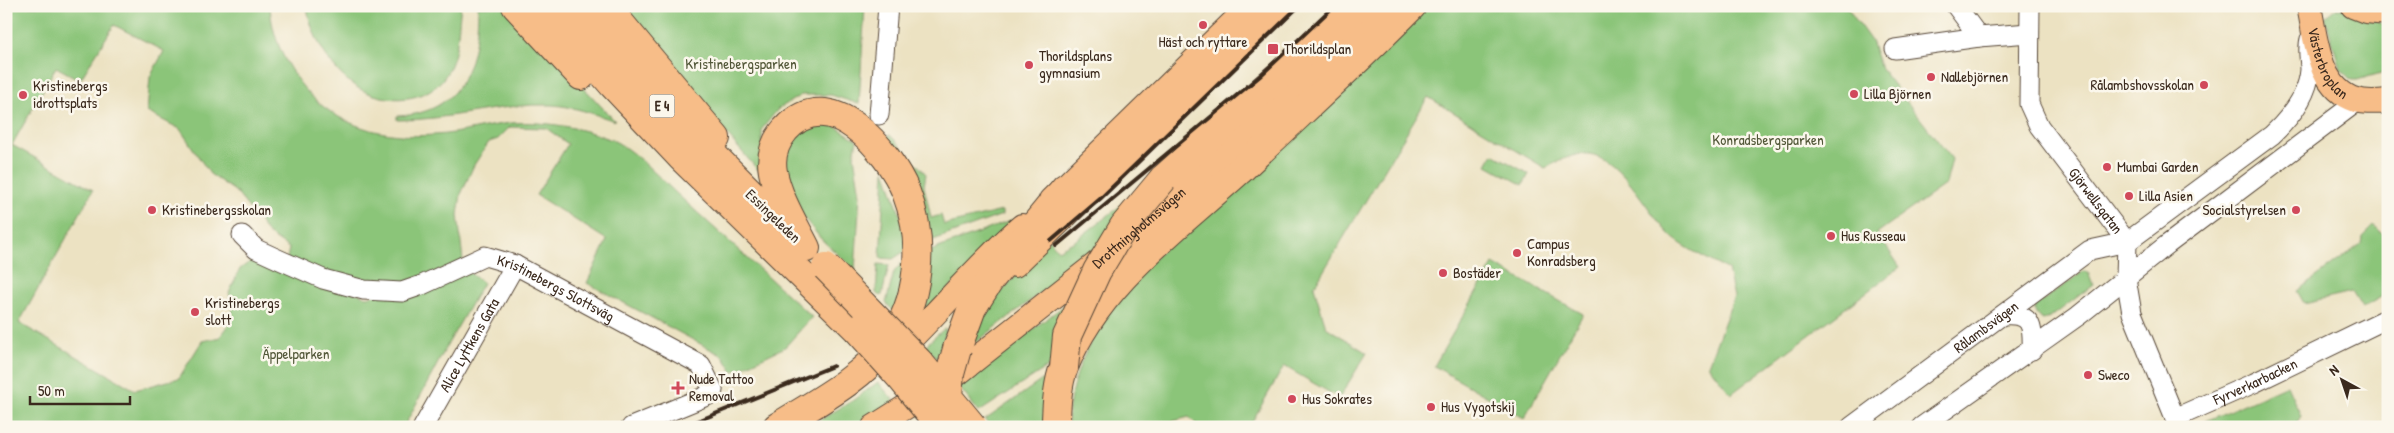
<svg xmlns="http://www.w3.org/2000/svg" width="2394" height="433" viewBox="0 0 2394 433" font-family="'Patrick Hand',sans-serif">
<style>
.green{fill:#8bc579;stroke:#63784c}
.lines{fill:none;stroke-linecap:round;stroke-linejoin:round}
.minor-casing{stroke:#564637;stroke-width:21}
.major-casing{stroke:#564637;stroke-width:26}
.highway-casing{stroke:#564637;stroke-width:30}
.minor{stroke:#fff;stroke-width:19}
.major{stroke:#f7bd88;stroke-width:24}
.highway{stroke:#f7bd88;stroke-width:28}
.rail{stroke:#3b2a1e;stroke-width:4}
.highway-bridge-casing{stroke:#564637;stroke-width:30;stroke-linecap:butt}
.highway-bridge{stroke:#f7bd88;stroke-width:28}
.poi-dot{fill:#d1495b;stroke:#fbf7ec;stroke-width:2}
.labels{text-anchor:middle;stroke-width:5;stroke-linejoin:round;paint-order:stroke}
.shield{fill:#fbf7ec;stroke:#75685c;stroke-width:1}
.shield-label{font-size:14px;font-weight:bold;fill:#3b2a1e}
.poi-label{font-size:15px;fill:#3b2a1e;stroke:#fbf7ec;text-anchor:start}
.street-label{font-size:15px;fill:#3b2a1e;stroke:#fbf7ec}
.park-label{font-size:15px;fill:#535839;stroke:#fbf7ec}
</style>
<rect width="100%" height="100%" fill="#fbf7ec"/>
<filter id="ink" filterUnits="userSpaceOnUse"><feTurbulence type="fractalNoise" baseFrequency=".02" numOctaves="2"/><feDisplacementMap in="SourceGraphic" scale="10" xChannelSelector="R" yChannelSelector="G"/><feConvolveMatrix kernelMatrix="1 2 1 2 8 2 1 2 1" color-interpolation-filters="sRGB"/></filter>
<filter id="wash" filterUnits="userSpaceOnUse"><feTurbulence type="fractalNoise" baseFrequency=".0096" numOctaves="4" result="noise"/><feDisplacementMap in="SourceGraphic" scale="20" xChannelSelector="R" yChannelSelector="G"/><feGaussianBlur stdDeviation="1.12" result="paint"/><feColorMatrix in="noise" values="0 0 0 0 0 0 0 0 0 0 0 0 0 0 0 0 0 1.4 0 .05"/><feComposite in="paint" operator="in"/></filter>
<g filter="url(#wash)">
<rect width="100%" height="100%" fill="#ece2c2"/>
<path class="green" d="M6,6H270C272,37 285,65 304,88C337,127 385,139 434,135C460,134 486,125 512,123C546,121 580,127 612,140C630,147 660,178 676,193C721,234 767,276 812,317L785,347L733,372L723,356L587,283L607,240L536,195L568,144L546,128L510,127L498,139L489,142L474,165L461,194L458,215L463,261L399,286L366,285L287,259L289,248L268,234L258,219L235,191L210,174L180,129L147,112L150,77L164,51L114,25L80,80L56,67L12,145L93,190L19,323L135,390L179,378L202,341L220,337C233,321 235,313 229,293L240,269L258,256L367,297L467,271L483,283L449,342L404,427H6Z
M307,6H461C457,32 460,56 443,79C421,106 378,103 352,84C330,68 310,34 307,6Z
M478,6H507L615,121C594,114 573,106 551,105C499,103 449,121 397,120V116C462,114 478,62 478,6Z
M615,6H865L859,104L831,95H801L778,109L762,129V166L760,170L757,169Z
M1428,6H1846L1871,41L1881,69L1952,159L1946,184L1877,233L1900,267L1731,394L1708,365L1734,297L1728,270C1712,261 1680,246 1669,234C1646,210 1621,158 1589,154C1574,152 1558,162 1545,168L1428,97L1314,287L1326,327L1367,353L1339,398L1284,366L1249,427H1199L1189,417L1151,427H1068C1067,372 1102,314 1138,275C1163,247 1194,223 1222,198C1292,135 1362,73 1428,6Z
M2336,8H2343L2388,26V71L2357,80H2351L2340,68L2325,17Z
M827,121L857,140L854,156L860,195L855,270L822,240L796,208L782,158L795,132Z
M890,135L926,174L924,186L931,218L941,215L944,225L1002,211V215L925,243L887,147V136Z
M1493,154L1529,174L1523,185L1487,165Z
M885,170L911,247L893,259L880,258Z
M1142,189L1099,248L962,353L985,310L1049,239L1058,250L1075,241Z
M1018,218L913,326L925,253Z
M2374,225L2388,239V293L2362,308L2352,292L2304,303L2297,291L2361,244L2362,237Z
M905,259L897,315L886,303L894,272Z
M878,264L889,265L882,295L879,296L876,293Z
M1493,264L1583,314L1524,418L1434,366Z
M2084,271L2089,274L2093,285L2050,318L2043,320C2036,316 2034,313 2035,306Z
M1074,298L1052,364L979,412L958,386Z
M945,328L946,332L937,359L925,346Z
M1049,375L1043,427H990L985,420Z
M878,382L895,402L853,427H808L852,401Z
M2287,385L2301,416L2294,427H2202L2206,421Z"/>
</g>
<g filter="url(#ink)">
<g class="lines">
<defs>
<g id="minor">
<path d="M1956,6L1979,37"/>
<path id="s1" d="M2030,6L2029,104L2039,126L2127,242L2126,278L2132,313L2175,418L2177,427"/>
<path d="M1895,49L1979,37L2029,33"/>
<path d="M879,115L888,6"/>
<path id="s2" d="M242,235L256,249L280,260L323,279L364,290L402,292L422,285L485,256L515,265L701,365L713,390L709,395L631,427"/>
<path d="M2003,315C2032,313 2033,325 2032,350"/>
<path id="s3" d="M2175,418L2254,383L2388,318"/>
<path id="s4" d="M423,427L515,265"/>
<path id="s5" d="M1851,427L2090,250L2127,242L2272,135C2290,118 2308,96 2310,70C2310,60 2307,49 2310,39"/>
<path d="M1921,427L2078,316L2168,244L2358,101"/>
</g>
<g id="major">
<path id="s6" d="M2309,6C2316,39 2318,88 2356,100C2366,103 2378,102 2388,101"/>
<path d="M2353,6L2366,11L2388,13"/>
<path d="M1051,200L1250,6"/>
<path d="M1015,265L1281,6"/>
<path d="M891,358C936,316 975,267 1022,226"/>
<path id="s7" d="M874,427L953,377L1095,265L1254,130L1344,49L1387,6"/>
</g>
<path id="highway" d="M516,6L581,76
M544,6L613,85L681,157L857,329
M572,6L620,62L793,235
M606,6L716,138
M1163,179L1357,6
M957,349L972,308L990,280L1065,188
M777,427C815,403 860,380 888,344C921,302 925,241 906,192C889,151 830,80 785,130C775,142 770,156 773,172C778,198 794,224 806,248
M1056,427C1056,408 1057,385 1064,367C1097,284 1175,229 1239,171C1297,116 1356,63 1412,6"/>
</defs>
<use href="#minor" class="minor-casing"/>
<use href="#major" class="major-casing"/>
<use href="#highway" class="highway-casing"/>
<use href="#minor" class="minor"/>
<use href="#major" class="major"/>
<use href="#highway" class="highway"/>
<path class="rail" d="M1051,241L1100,199L1299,6
M1056,246L1260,76L1334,6
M683,427L833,366"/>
<defs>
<path id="highway-bridge" d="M826,267L919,362L973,427
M857,329L901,378L941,427
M1064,368L1067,336L1097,271L1124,226L1163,179
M947,406L950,374L957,349"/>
</defs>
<use href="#highway-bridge" class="highway-bridge-casing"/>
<use href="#highway-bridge" class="highway-bridge"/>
</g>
</g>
<g class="poi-dot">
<circle cx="1203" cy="25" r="5"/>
<rect x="1267" y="43" width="12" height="12" rx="2.5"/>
<circle cx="1029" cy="65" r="5"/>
<circle cx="1931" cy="77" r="5"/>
<circle cx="2204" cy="85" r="5"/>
<circle cx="1854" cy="94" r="5"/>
<circle cx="23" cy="95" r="5"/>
<circle cx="2107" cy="167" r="5"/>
<circle cx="2129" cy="196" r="5"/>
<circle cx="152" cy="210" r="5"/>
<circle cx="2296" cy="210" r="5"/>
<circle cx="1831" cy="236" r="5"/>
<circle cx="1517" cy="253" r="5"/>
<circle cx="1443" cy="273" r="5"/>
<circle cx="195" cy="312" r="5"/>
<circle cx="2088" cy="375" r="5"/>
<path d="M675.5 380.5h5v5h5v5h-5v5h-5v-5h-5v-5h5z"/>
<circle cx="1292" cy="399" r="5"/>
<circle cx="1431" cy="407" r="5"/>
</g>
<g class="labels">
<rect class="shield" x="649.5" y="94.5" width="25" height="23" rx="4"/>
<g class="shield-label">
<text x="662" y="111">E 4</text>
</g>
<g class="poi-label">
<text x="1203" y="47" text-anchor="middle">Häst och ryttare</text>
<text x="1284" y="54">Thorildsplan</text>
<text x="1039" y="61">Thorildsplans<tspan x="1039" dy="17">gymnasium</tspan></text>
<text x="1941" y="82">Nallebjörnen</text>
<text x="2194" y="90" text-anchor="end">Rålambshovsskolan</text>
<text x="33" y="91">Kristinebergs<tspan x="33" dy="17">idrottsplats</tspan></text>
<text x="1864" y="99">Lilla Björnen</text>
<text x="2117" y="172">Mumbai Garden</text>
<text x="2139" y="201">Lilla Asien</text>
<text x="162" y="215">Kristinebergsskolan</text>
<text x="2286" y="215" text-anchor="end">Socialstyrelsen</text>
<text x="1841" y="241">Hus Russeau</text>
<text x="1527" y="249">Campus<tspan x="1527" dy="17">Konradsberg</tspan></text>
<text x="1453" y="278">Bostäder</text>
<text x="205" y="308">Kristinebergs<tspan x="205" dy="17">slott</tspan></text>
<text x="2098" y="380">Sweco</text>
<text x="689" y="384">Nude Tattoo<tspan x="689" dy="17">Removal</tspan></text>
<text x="1302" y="404">Hus Sokrates</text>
<text x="1441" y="412">Hus Vygotskij</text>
</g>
<g class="street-label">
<text dy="5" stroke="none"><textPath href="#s6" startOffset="61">Västerbroplan</textPath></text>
<text dy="5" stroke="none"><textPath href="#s1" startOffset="216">Gjörwellsgatan</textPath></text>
<text transform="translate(773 216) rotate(44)" y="5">Essingeleden</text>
<text dy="5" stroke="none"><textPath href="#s7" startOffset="332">Drottningholmsvägen</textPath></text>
<text dy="5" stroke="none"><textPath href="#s2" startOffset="342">Kristinebergs Slottsväg</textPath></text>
<text dy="5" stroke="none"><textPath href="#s5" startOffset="168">Rålambsvägen</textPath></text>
<text dy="5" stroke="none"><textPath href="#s4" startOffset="94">Alice Lyttkens Gata</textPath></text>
<text dy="5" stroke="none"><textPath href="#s3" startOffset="88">Fyrverkarbacken</textPath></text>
</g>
<g class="park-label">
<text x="741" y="69">Kristinebergsparken</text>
<text x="1768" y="145">Konradsbergsparken</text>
<text x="296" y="359">Äppelparken</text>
</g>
</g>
<rect width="2394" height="433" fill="none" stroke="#fbf7ec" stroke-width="25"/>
<g transform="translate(2342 380) rotate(320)" stroke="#fbf7ec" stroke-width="4" paint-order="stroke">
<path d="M0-4L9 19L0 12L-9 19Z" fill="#3b2a1e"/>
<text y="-8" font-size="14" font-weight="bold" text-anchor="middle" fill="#3b2a1e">N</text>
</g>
<path d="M30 396v8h100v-8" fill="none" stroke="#3b2a1e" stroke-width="2.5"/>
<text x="38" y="396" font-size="15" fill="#3b2a1e" stroke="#fbf7ec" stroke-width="4" paint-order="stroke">50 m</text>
</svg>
